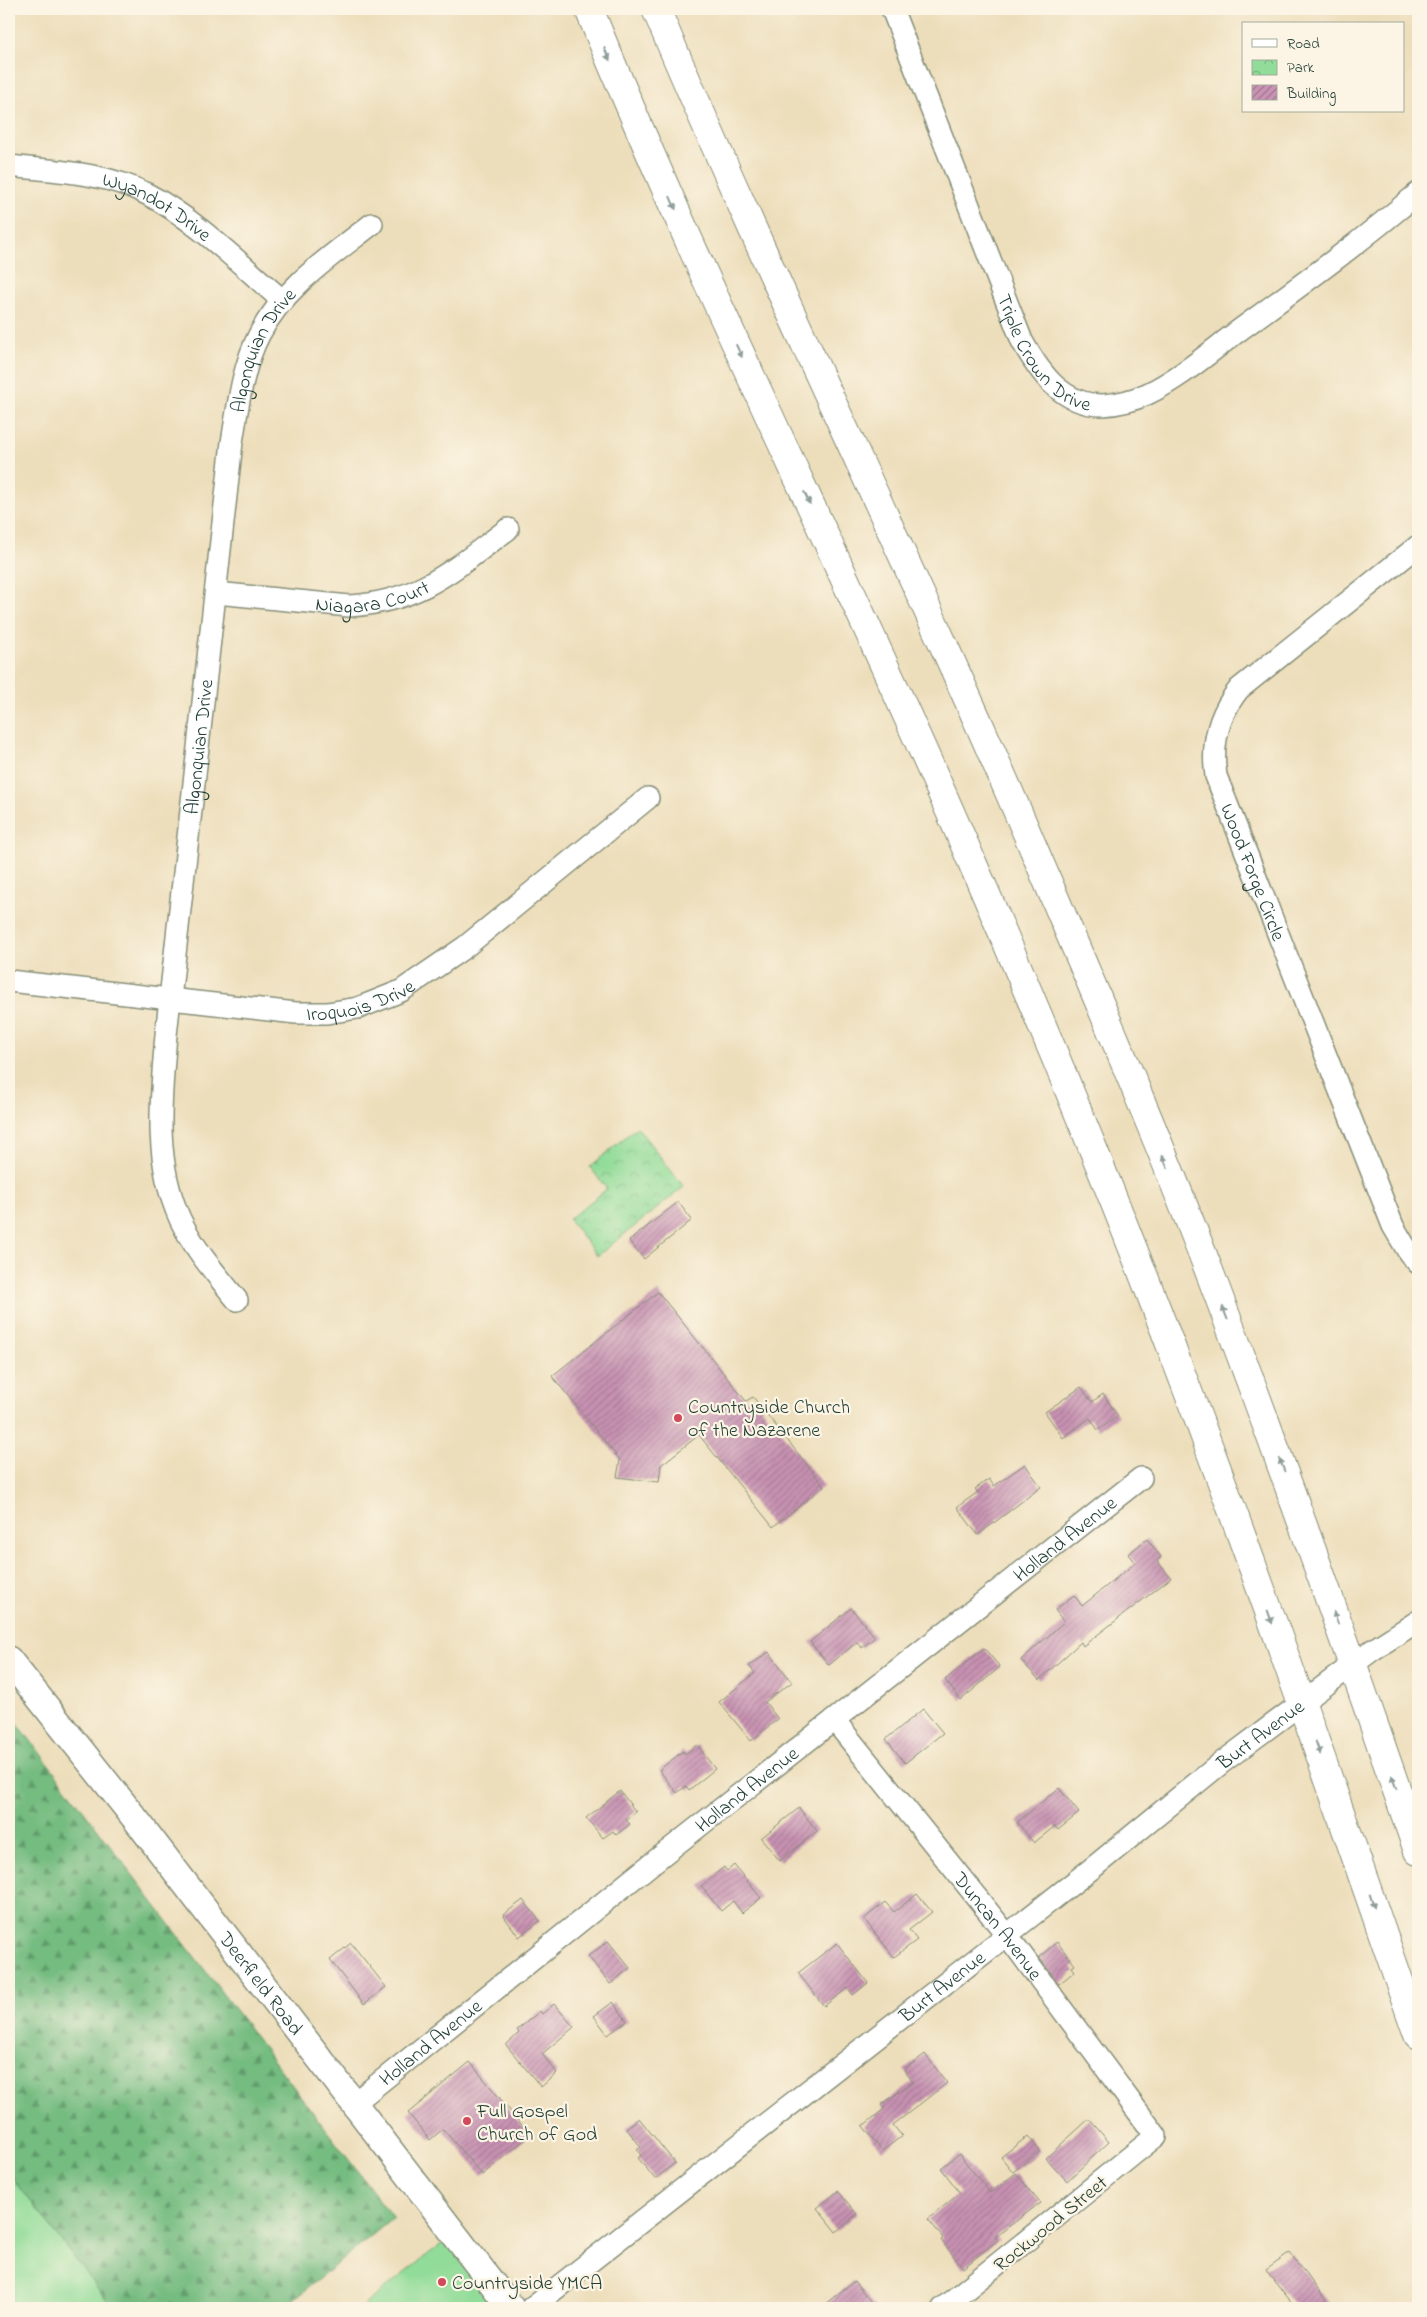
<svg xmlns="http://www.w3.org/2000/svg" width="1427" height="2317" viewBox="0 0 1427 2317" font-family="'Indie Flower',sans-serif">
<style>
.green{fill:#91dc98;stroke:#588c66}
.forest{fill:url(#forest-firs);stroke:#4a7c5a}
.park{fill:url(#park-crowns);stroke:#588c66}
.building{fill:url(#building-hatch)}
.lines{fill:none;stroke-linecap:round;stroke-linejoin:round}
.minor-casing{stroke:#868e78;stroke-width:24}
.tertiary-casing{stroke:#868e78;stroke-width:29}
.trunk-casing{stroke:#868e78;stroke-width:30}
.minor{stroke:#fff;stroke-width:21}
.tertiary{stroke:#fff;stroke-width:26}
.trunk{stroke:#fff;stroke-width:28}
.oneway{fill:#8f9e9a}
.poi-dot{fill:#d1495b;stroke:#fcf5e5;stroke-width:2}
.labels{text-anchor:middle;stroke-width:4.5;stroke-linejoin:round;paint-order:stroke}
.street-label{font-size:20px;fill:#1f3d34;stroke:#fcf5e5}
.poi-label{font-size:20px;fill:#1f3d34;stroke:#fcf5e5;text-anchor:start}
</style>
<defs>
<pattern id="forest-firs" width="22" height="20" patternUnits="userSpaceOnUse" patternTransform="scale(1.25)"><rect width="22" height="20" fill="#74bc80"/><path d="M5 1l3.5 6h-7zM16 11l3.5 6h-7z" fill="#5f9a6a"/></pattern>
<pattern id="park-crowns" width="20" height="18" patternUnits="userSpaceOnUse" patternTransform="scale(1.25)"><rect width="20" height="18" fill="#91dc98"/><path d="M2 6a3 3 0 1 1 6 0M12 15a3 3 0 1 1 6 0" fill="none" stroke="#76b47d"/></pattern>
<pattern id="building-hatch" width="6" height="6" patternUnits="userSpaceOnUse" patternTransform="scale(1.25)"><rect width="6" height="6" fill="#c892b2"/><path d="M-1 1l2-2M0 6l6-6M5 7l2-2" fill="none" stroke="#a27892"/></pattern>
</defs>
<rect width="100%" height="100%" fill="#fcf5e5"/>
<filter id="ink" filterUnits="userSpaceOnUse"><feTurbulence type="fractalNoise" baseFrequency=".02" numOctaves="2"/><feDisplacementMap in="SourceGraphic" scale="10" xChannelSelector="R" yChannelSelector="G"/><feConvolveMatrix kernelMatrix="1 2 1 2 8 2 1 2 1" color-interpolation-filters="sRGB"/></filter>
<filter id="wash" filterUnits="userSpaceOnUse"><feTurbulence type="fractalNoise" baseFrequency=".0096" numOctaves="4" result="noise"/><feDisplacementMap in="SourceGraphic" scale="20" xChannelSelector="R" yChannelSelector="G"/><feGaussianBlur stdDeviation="1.12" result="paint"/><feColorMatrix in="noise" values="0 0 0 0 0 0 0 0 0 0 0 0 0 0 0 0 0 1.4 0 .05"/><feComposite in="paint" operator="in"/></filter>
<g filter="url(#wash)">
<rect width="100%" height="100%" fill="#eddebb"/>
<path class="green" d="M9,2173L113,2308H9Z
M454,2234L511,2308H360Z"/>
<path class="forest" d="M9,1712L393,2218L283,2308H113L9,2173Z"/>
<path class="park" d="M637,1127L684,1187L597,1256L569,1219L607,1189L590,1167Z"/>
<g id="blocks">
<path class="building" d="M678,1202L692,1220L644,1259L629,1241Z
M658,1292L746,1401L753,1397L824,1486L773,1527L699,1435L661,1465L659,1482L617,1477L620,1460L552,1376Z
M1081,1387L1092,1402L1103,1394L1118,1416L1098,1430L1090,1418L1063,1438L1045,1412Z
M1025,1464L1041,1487L978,1535L957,1507L978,1492L975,1489L989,1479L994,1486Z
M1147,1539L1161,1557L1157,1561L1171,1578L1083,1646L1081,1642L1039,1680L1021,1660L1064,1622L1055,1610L1074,1595L1082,1606L1135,1563L1128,1554Z
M851,1608L875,1637L862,1648L857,1642L829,1665L810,1642Z
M984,1648L1000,1667L961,1700L945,1680Z
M769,1652L792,1682L765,1702L778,1719L751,1741L719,1702L755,1673L749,1666Z
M923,1709L943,1733L905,1763L886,1739Z
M697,1745L715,1769L689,1790L686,1786L677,1793L659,1770L683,1751L685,1754Z
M1059,1788L1079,1813L1058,1830L1055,1826L1034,1843L1017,1822Z
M620,1791L636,1812L626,1820L630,1824L616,1835L613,1831L603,1838L586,1818Z
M799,1808L817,1831L780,1861L761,1838Z
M734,1865L761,1898L742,1913L733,1901L721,1911L701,1886L724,1867L727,1871Z
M917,1894L932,1912L909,1930L917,1940L894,1957L864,1919L885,1902L894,1912Z
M523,1900L540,1921L519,1937L503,1915Z
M608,1941L630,1968L610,1984L588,1956Z
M1057,1942L1075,1965L1072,1967L1075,1971L1059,1984L1039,1957Z
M351,1943L386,1987L364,2004L330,1960Z
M837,1943L868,1983L853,1995L848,1988L824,2006L798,1973Z
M613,2002L627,2021L608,2035L594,2016Z
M554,2004L574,2027L542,2054L557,2073L541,2087L506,2045L519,2033L517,2030L540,2011L542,2014Z
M925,2054L947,2083L893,2125L902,2136L882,2151L863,2126L884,2109L881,2105L913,2082L904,2070Z
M470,2062L530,2135L482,2175L443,2129L430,2140L408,2113Z
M639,2118L675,2163L655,2179L638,2158L641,2155L637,2150L641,2147L626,2128Z
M1089,2119L1109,2142L1067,2181L1046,2158Z
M1028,2136L1040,2151L1013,2172L1001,2157Z
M959,2154L990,2193L1016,2173L1040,2203L995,2237L998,2240L963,2268L941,2240L943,2238L928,2219L960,2193L941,2168Z
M838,2191L857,2214L836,2232L817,2208Z
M1290,2253L1332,2308H1296L1266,2270Z
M854,2281L876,2308H820Z"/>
</g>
</g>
<g filter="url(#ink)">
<use href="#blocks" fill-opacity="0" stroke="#868e78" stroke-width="1"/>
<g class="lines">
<defs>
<g id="minor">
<path id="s1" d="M892,9L1022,341C1040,373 1062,405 1103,405C1118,404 1134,400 1147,394C1181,378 1211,351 1241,329C1301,285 1362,241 1418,193"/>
<path id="s2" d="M9,166C54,171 105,172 147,194C194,218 241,265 282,300"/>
<path id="s3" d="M1418,546L1239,689C1218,715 1211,743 1216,776L1393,1226L1409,1253L1418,1263"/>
<path id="s4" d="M216,593L349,606C420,602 454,569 508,529"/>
<path id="s5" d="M9,981L296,1013H327L358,1008L401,991L465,947L648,798"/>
<path id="s6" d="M237,1300C216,1274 194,1249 180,1219C153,1160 161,1097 166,1035L232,442C238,407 242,368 259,335C284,287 330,257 372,224"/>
<path id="s7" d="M835,1721L1007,1935L1156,2136L943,2308"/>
<path id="s8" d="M353,2104L660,1857L1141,1478"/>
<path id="s9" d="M531,2308L1095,1866L1220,1764L1371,1651L1418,1621"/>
</g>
<g id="tertiary">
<path id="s10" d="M9,1660L141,1826L511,2308"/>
</g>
<path id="trunk" d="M589,9C707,297 849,576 972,862C1050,1040 1124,1221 1192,1402C1271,1612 1344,1823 1418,2035
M656,9C777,295 916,573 1038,859C1097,997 1157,1135 1211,1276C1283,1466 1351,1658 1418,1851"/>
</defs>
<use href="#minor" class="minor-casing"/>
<use href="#tertiary" class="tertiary-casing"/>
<use href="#trunk" class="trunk-casing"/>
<use href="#minor" class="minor"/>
<use href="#tertiary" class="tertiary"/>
<use href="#trunk" class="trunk"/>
</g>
<defs><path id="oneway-solid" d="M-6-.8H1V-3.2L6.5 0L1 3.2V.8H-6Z" transform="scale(1.25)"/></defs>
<g class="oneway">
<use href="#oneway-solid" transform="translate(607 54) rotate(66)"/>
<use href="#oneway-solid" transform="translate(673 203) rotate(66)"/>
<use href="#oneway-solid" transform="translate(739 351) rotate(65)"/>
<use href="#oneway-solid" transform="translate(807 498) rotate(65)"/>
<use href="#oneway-solid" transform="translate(1165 1162) rotate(-112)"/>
<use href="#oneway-solid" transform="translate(1225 1313) rotate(-111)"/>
<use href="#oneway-solid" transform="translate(1282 1465) rotate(-111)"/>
<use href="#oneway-solid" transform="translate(1270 1617) rotate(70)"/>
<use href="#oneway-solid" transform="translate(1336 1618) rotate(-109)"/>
<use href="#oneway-solid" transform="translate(1318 1748) rotate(71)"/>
<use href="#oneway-solid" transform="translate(1394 1782) rotate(-109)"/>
<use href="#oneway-solid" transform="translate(1372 1901) rotate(71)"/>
</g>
</g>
<g class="poi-dot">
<circle cx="678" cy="1418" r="5"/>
<circle cx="467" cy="2121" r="5"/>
<circle cx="442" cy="2282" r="5"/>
</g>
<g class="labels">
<g class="street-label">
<text dy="7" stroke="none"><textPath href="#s2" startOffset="156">Wyandot Drive</textPath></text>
<text dy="7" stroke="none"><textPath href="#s1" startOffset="380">Triple Crown Drive</textPath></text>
<text dy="7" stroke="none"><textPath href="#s6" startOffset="981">Algonquian Drive</textPath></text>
<text dy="7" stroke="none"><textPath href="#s4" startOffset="158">Niagara Court</textPath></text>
<text dy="7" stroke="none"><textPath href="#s6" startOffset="576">Algonquian Drive</textPath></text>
<text dy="7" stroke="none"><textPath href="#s3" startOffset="425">Wood Forge Circle</textPath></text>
<text dy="7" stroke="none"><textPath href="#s5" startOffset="355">Iroquois Drive</textPath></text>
<text dy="7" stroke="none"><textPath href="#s8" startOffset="909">Holland Avenue</textPath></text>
<text dy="7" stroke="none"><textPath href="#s9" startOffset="928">Burt Avenue</textPath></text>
<text dy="7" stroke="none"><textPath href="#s8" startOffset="504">Holland Avenue</textPath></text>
<text dy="7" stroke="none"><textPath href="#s7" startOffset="262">Duncan Avenue</textPath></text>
<text dy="7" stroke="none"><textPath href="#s10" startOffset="410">Deerfield Road</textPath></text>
<text dy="7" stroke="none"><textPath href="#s9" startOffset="522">Burt Avenue</textPath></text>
<text dy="7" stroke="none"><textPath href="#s8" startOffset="99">Holland Avenue</textPath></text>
<text transform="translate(1050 2223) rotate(-39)" y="7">Rockwood Street</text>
</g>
<g class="poi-label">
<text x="688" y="1413">Countryside Church<tspan x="688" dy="23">of the Nazarene</tspan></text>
<text x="477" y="2117">Full Gospel<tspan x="477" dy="23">Church of God</tspan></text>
<text x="452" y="2289">Countryside YMCA</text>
</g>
</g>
<rect width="1427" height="2317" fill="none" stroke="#fcf5e5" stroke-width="30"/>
<rect x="1242" y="22" width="162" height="90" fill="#fcf5e5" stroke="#a4ab9e"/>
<rect x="1252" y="39" width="25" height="8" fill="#ffffff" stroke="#a4ab9e"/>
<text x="1287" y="48" font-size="15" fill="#1f3d34">Road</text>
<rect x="1252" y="60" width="25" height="15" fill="url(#park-crowns)" stroke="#a4ab9e"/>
<text x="1287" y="72" font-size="15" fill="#1f3d34">Park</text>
<rect x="1252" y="85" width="25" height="15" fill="url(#building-hatch)" stroke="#a4ab9e"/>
<text x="1287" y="98" font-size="15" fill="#1f3d34">Building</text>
</svg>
